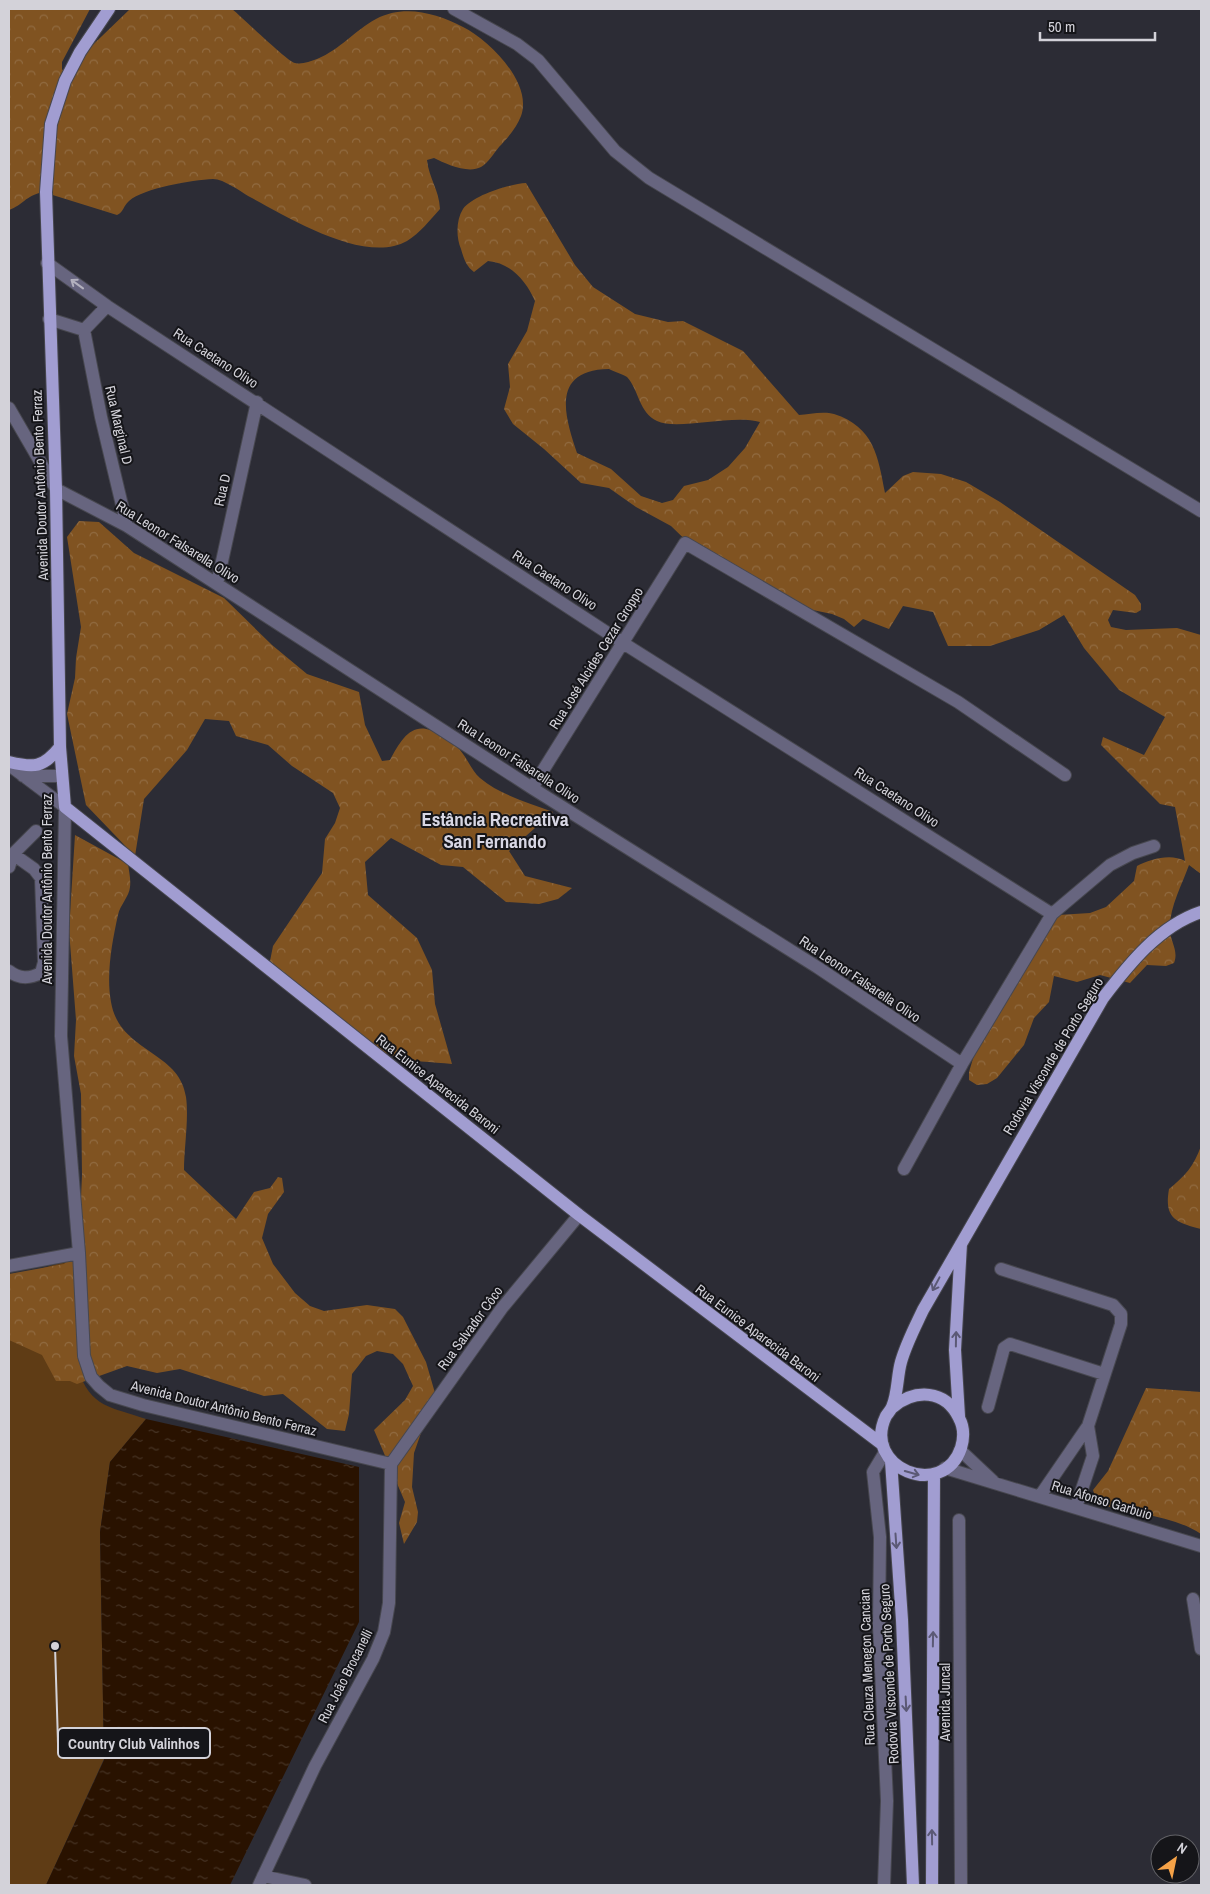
<svg xmlns="http://www.w3.org/2000/svg" width="1210" height="1894" viewBox="0 0 1210 1894" font-family="'Archivo Narrow',sans-serif">
<style>
.grass{fill:#5f3c15}
.forest{fill:url(#forest-crowns);fill-rule:evenodd}
.water{fill:url(#water-ripples)}
.lines{fill:none;stroke-linecap:round;stroke-linejoin:round}
.minor-casing{stroke:#47474f;stroke-width:14}
.major-casing{stroke:#47474f;stroke-width:14}
.minor{stroke:#67657f;stroke-width:12}
.major{stroke:#a19dd1;stroke-width:12}
.oneway{stroke:#b3b1be}
.oneway2{stroke:#5b5975}
.labels{text-anchor:middle;stroke-width:4;stroke-linejoin:round;paint-order:stroke}
.street-label{font-size:14px;fill:#d3d2d9;stroke:#151519}
.district-label{font-size:19px;font-weight:bold;fill:#d8d7e4;stroke:#151519}
.leader{fill:none;stroke:#d3d2d9;stroke-width:2}
.callout-dot{fill:#d3d2d9;stroke:#151519;stroke-width:2}
.callout{fill:#151519;stroke:#d3d2d9;stroke-width:2}
.callout-label{font-size:15px;text-anchor:middle;font-weight:bold;fill:#d3d2d9}
</style>
<defs>
<pattern id="forest-crowns" width="20" height="18" patternUnits="userSpaceOnUse" patternTransform="scale(1.25)"><rect width="20" height="18" fill="#805321"/><path d="M2 6a3 3 0 1 1 6 0M12 15a3 3 0 1 1 6 0" fill="none" stroke="#916b41"/></pattern>
<pattern id="water-ripples" width="26" height="14" patternUnits="userSpaceOnUse" patternTransform="scale(1.25)"><rect width="26" height="14" fill="#291200"/><path d="M2 4q2-2 4 0t4 0M15 11q2-2 4 0t4 0" fill="none" stroke="#473425"/></pattern>
</defs>
<rect width="100%" height="100%" fill="#2c2c35"/>
<path class="grass" d="M67,1261L78,1369C90,1408 112,1407 146,1419L110,1462L100,1532L104,1759L46,1885H9V1278Z"/>
<path class="forest" d="M9,9H90L62,62V70L73,64L130,9H232C242,17 288,62 295,63C302,65 310,61 317,59C341,49 354,31 376,19C404,4 436,13 463,27C489,40 533,83 521,116C517,127 507,139 499,147C494,153 488,163 481,167C468,174 446,164 434,158L427,160C429,179 439,189 440,209C430,220 420,233 407,241C365,265 288,217 250,197C241,192 224,179 213,179C192,180 144,188 129,201C123,206 124,212 117,215L43,192C25,196 23,205 9,210Z
M526,183L575,265L593,287L635,314L668,322L683,321L743,351L799,415C809,414 824,411 834,414C874,427 878,456 885,493L903,476L913,472L941,474L966,482L1000,502L1135,595L1141,604V610L1136,613L1113,610L1108,620L1111,627L1126,630L1177,628L1201,635V874L1189,865C1182,885 1169,908 1170,929C1170,942 1179,950 1174,963L1166,966L1147,965L1130,983L1100,975L1077,982L1054,976L1049,1002L1034,1018L1024,1045L997,1078L987,1084L977,1085L969,1080V1072L983,1025L1058,915L1090,913L1106,907L1134,881L1137,866C1150,859 1171,853 1185,861L1175,807L1160,804L1101,745L1103,737L1144,755L1165,717L1119,690L1084,648L1064,615L1039,630L990,646H948L933,612L903,606L889,629L863,619L854,627L844,619L832,614L774,602L701,555L671,526L636,507L609,488L581,483L544,449L513,424L504,409L510,387L508,364L527,331L535,301C526,281 511,263 488,261L474,272C466,266 464,259 461,249C456,237 456,220 463,209C473,195 510,184 526,183ZM609,369C614,372 623,374 627,377C639,390 639,413 657,421C677,431 731,414 760,422L745,448L728,467L708,480L684,486L673,500L662,503L641,496L611,469L577,453C564,415 551,370 609,369Z
M79,521L99,522L134,553L224,598L272,645L307,674L359,692L365,725L382,761L390,760C402,738 414,717 441,736C447,740 455,744 460,750C467,758 472,771 480,778C500,795 529,803 553,812L509,851L525,876L572,888L558,899L539,904L506,902L463,867L441,865L391,838L365,862L368,895L417,938L432,970L435,1004L452,1064C433,1062 409,1062 391,1055C341,1038 306,997 270,961L273,946L322,873L325,839L335,823L340,808L333,793L292,766L268,745L236,736L229,721L205,719L187,750L144,799L135,856L86,805L67,714L75,678L76,658L81,627L67,537Z
M75,835L128,864C129,871 131,880 130,887C129,897 120,905 118,915C112,942 106,974 111,1002C119,1052 180,1051 186,1097C189,1119 184,1148 184,1170L236,1219L254,1192L270,1188L278,1177L282,1178L284,1192L268,1214L262,1238L273,1264L295,1293L310,1306L324,1311L367,1305L395,1309L403,1317L426,1362L435,1393L414,1453L412,1487L418,1512L417,1522L404,1544L399,1523L405,1502L374,1430L405,1400L413,1386L403,1364L393,1354L377,1351L366,1356L352,1374L349,1414L345,1431L327,1429L283,1394L264,1396L180,1369L157,1373L127,1366L77,1384L70,1381H56L42,1355L9,1340V1274L64,1264L73,1255L79,1241L82,1175L81,1094L74,1056L76,1020L69,930Z
M1201,1146V1229C1175,1222 1164,1218 1169,1189C1185,1176 1194,1166 1201,1146Z
M1146,1388L1201,1392V1534C1171,1514 1131,1515 1097,1503L1093,1490L1108,1471Z"/>
<path class="water" d="M146,1419L359,1467V1622L230,1885H46L104,1760L100,1532L110,1462Z"/>
<g class="lines">
<defs>
<path id="minor" d="M454,9L517,44L538,60L615,151L649,178L1201,511
M47,263L107,306L623,643L1052,914
M49,319L84,330L107,306
M84,330L101,417L127,526
M9,408L56,489L127,526L532,788L817,967L962,1064
M217,584L257,402
M9,765L65,807L61,1036L79,1253L84,1356L91,1377L99,1386L110,1395L143,1405L391,1464
M23,776H61
M532,788L685,543L958,702L1065,775
M9,867L13,854L36,831
M9,971C19,979 29,979 41,973L44,962L41,878L34,869L13,854
M904,1169L962,1064L1052,914L1110,865L1133,853L1154,846
M9,1266L79,1253
M1001,1269L1113,1305L1121,1314V1324L1088,1426
M988,1407L1004,1348L1010,1344L1104,1374
M960,1450L993,1481
M391,1464L502,1308L579,1215
M945,1468L1201,1546
M1040,1496L1088,1426L1093,1456L1076,1507
M959,1520L961,1885
M1193,1599L1201,1649
M263,1876L305,1885
M259,1885L315,1766L373,1659L384,1632L389,1603L391,1464
M884,1885L887,1801L879,1626L880,1537L873,1472L885,1452"/>
<path id="major" d="M109,9L80,52L65,81L51,124L46,192L56,489L60,747L65,807L579,1215L883,1445
M9,762C34,768 43,768 60,747
M893,1407C915,1389 945,1389 959,1418C964,1427 964,1438 961,1448C943,1501 861,1468 886,1416C888,1413 891,1410 892,1407C898,1394 897,1376 901,1362C906,1344 915,1327 923,1310L1103,998C1129,964 1159,926 1201,912
M959,1416L955,1350L961,1244
M891,1461L902,1620L913,1885
M932,1885L934,1474"/>
</defs>
<use href="#minor" class="minor-casing"/>
<use href="#major" class="major-casing"/>
<use href="#minor" class="minor"/>
<use href="#major" class="major"/>
</g>
<defs><path id="oneway-shaft" d="M-6 0H5M1.5-3L5.5 0L1.5 3" fill="none" stroke-width="1.6" stroke-linecap="round" stroke-linejoin="round" transform="scale(1.25)"/></defs>
<use class="oneway" href="#oneway-shaft" transform="translate(77 284) rotate(-144)"/>
<g class="oneway2">
<use href="#oneway-shaft" transform="translate(936 1284) rotate(118)"/>
<use href="#oneway-shaft" transform="translate(956 1339) rotate(-89)"/>
<use href="#oneway-shaft" transform="translate(912 1473) rotate(16)"/>
<use href="#oneway-shaft" transform="translate(896 1541) rotate(86)"/>
<use href="#oneway-shaft" transform="translate(933 1639) rotate(-89)"/>
<use href="#oneway-shaft" transform="translate(906 1704) rotate(87)"/>
<use href="#oneway-shaft" transform="translate(932 1837) rotate(-91)"/>
</g>
<g class="labels">
<g class="street-label">
<text transform="translate(216 358) rotate(33)" y="5">Rua Caetano Olivo</text>
<text transform="translate(119 425) rotate(77)" y="5">Rua Marginal D</text>
<text transform="translate(40 485) rotate(-92)" y="5">Avenida Doutor Antônio Bento Ferraz</text>
<text transform="translate(222 490) rotate(-77)" y="5">Rua D</text>
<text transform="translate(178 542) rotate(32)" y="5">Rua Leonor Falsarella Olivo</text>
<text transform="translate(555 580) rotate(33)" y="5">Rua Caetano Olivo</text>
<text transform="translate(596 658) rotate(-58)" y="5">Rua José Alcides Cezar Groppo</text>
<text transform="translate(519 761) rotate(33)" y="5">Rua Leonor Falsarella Olivo</text>
<text transform="translate(897 797) rotate(33)" y="5">Rua Caetano Olivo</text>
<text transform="translate(47 889) rotate(-90)" y="5">Avenida Doutor Antônio Bento Ferraz</text>
<text transform="translate(860 979) rotate(34)" y="5">Rua Leonor Falsarella Olivo</text>
<text transform="translate(1053 1056) rotate(-59)" y="5">Rodovia Visconde de Porto Seguro</text>
<text transform="translate(438 1084) rotate(38)" y="5">Rua Eunice Aparecida Baroni</text>
<text transform="translate(470 1328) rotate(-54)" y="5">Rua Salvador Côco</text>
<text transform="translate(758 1333) rotate(37)" y="5">Rua Eunice Aparecida Baroni</text>
<text transform="translate(224 1408) rotate(14)" y="5">Avenida Doutor Antônio Bento Ferraz</text>
<text transform="translate(1102 1500) rotate(17)" y="5">Rua Afonso Garbuio</text>
<text transform="translate(867 1667) rotate(-92)" y="5">Rua Cleuza Menegon Cancian</text>
<text transform="translate(889 1674) rotate(-93)" y="5">Rodovia Visconde de Porto Seguro</text>
<text transform="translate(345 1676) rotate(-63)" y="5">Rua João Brocanelli</text>
<text transform="translate(945 1702) rotate(-90)" y="5">Avenida Juncal</text>
</g>
<g class="district-label">
<text x="495" y="826">Estância Recreativa<tspan x="495" dy="22">San Fernando</tspan></text>
</g>
</g>
<path class="leader" d="M55 1646L58 1743"/>
<circle class="callout-dot" cx="55" cy="1646" r="5"/>
<rect class="callout" x="58" y="1728" width="152" height="30" rx="5"/>
<g class="callout-label">
<text x="134" y="1749">Country Club Valinhos</text>
</g>
<rect width="1210" height="1894" fill="none" stroke="#d3d2d9" stroke-width="20"/>
<g transform="translate(1175 1859) rotate(33)"><circle r="24" fill="#151519" stroke="#616166"/>
<path d="M0-4L9 19L0 12L-9 19Z" fill="#f6a247"/>
<text y="-8" font-size="14" font-weight="bold" text-anchor="middle" fill="#d3d2d9">N</text>
</g>
<path d="M1040 32v8h115v-8" fill="none" stroke="#d3d2d9" stroke-width="2.5"/>
<text x="1048" y="32" font-size="15" fill="#d3d2d9" stroke="#151519" stroke-width="4" paint-order="stroke">50 m</text>
</svg>
